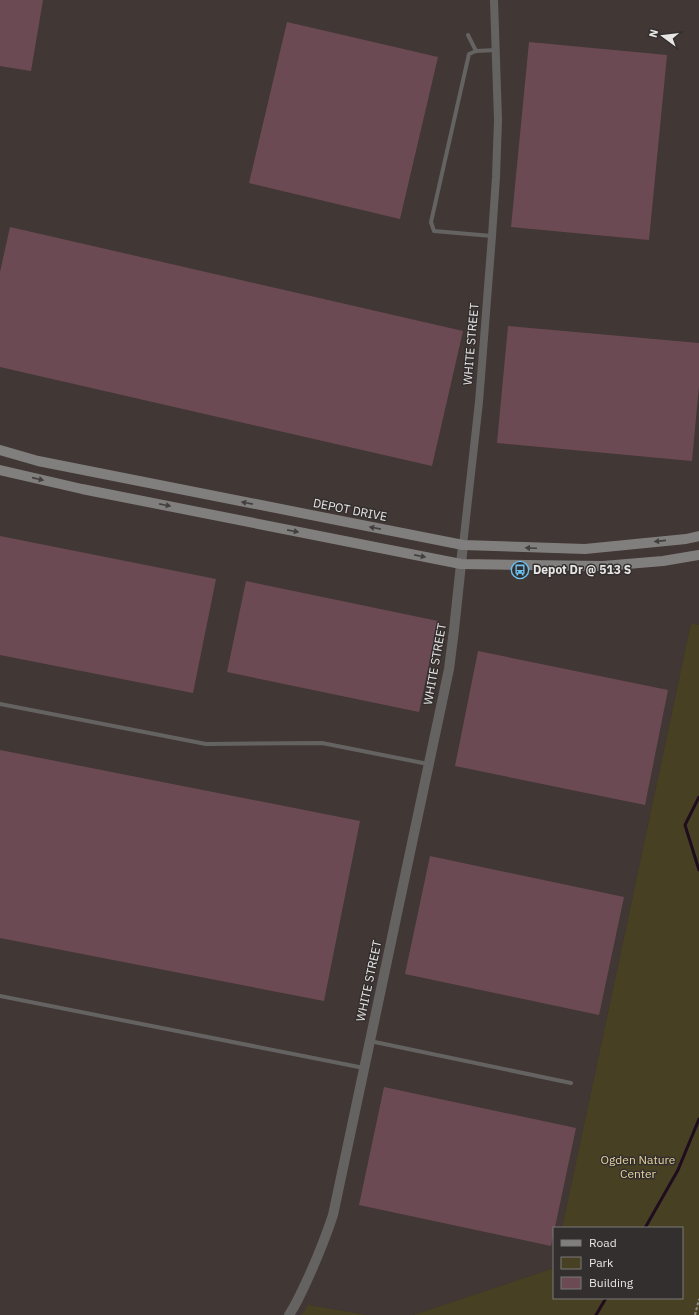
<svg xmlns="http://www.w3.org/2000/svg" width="699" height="1315" viewBox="0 0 699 1315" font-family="'IBM Plex Sans',sans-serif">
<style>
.built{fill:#413735}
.green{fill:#484022}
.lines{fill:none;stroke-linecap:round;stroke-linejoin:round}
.stream{stroke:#200c1f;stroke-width:3}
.building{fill:#6c4a54}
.path{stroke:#8c8988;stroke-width:2;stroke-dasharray:3 2;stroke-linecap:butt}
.service{stroke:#646362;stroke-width:4}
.minor{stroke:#646362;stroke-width:8}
.tertiary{stroke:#646362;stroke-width:10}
.secondary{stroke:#817f7d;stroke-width:10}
.oneway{fill:#433f3f}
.labels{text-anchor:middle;stroke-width:3;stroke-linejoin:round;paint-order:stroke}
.street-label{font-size:12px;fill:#e8e6e5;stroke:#332f2f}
.poi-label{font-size:12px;font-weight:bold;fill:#e8e6e5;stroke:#332f2f;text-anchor:start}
.park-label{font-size:12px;fill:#e6d49a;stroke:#332f2f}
</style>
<rect width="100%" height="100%" fill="#332f2f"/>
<path class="built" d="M0,0H699V625L691,623L562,1228H554V1268L413,1315H367L309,1305L308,1315H0Z"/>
<path class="green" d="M691,623L699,625V1315H413L554,1268V1266V1298H682V1228H562Z
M309,1303V1305L367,1315H302Z"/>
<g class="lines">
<path class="stream" d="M699,797L685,825L699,870
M645,1228L678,1170L699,1119
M596,1315L606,1298"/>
</g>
<path class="building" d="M0,0H43L31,71L0,66Z
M287,22L438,57L400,219L249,183Z
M529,42L667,55L649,240L511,227Z
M10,227L463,331L432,466L0,367V272Z
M508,326L699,343V386L692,461L497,443Z
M0,536L216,579L193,693L0,655Z
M246,581L438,621L419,712L227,672Z
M478,651L668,690L645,805L455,766Z
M0,750L360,821L324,1001L0,938Z
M430,856L624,897L599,1015L405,974Z
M384,1087L576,1128L551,1246L359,1205Z"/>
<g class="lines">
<path class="path" d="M695,1315L699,1299"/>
<path class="service" d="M468,35L476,51
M492,236L434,231L431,222L469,54L476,51L496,50
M0,704L206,744L322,743L428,764
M0,996L364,1068
M370,1041L571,1083"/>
<path class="minor" d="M463,545L479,402L492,236L496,177L498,120L494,0"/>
<path class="tertiary" d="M289,1315C297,1303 303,1289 309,1276C318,1256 326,1236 333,1215L449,669L454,630L463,545"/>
<path class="secondary" d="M0,450L38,461L463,545L585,549L686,539L699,536
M0,470L82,489L461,564L603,566L663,561L699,555"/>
</g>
<defs><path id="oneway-solid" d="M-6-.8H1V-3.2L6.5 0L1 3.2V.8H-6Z"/></defs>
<g class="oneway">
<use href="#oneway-solid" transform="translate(38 479) rotate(13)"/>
<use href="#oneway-solid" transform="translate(247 503) rotate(-169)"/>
<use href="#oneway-solid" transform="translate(165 505) rotate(11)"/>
<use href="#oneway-solid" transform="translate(375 528) rotate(-169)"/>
<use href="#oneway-solid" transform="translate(293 531) rotate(11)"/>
<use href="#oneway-solid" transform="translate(660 541) rotate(174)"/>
<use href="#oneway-solid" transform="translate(531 548) rotate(-178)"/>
<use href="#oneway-solid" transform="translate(420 556) rotate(11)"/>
</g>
<defs>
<symbol id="bus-ring" viewBox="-11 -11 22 22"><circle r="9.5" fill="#332f2f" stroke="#6cc3f2" stroke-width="1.5"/><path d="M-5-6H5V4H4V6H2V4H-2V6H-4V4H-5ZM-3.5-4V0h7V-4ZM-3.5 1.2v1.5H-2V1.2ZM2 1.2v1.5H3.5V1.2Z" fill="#6cc3f2"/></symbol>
</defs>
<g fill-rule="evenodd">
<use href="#bus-ring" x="510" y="560" width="20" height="20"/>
</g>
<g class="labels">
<g class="street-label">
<text transform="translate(471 344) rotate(-85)" y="4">WHITE STREET</text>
<text transform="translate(350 510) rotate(11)" y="4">DEPOT DRIVE</text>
<text transform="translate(435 664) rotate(-80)" y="4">WHITE STREET</text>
<text transform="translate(369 981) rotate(-78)" y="4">WHITE STREET</text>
</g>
<g class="poi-label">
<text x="533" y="574">Depot Dr @ 513 S</text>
</g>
<g class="park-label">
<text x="638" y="1164">Ogden Nature<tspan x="638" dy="14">Center</tspan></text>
</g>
</g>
<rect x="553" y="1227" width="130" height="72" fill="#332f2f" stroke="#7b7878"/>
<rect x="561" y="1240" width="20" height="6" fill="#817f7d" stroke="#7b7878"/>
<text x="589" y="1247" font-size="12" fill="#e8e6e5">Road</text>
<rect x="561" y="1257" width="20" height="12" fill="#484022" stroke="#7b7878"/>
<text x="589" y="1267" font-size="12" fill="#e8e6e5">Park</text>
<rect x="561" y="1277" width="20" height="12" fill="#6c4a54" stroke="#7b7878"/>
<text x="589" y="1287" font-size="12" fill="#e8e6e5">Building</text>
<g transform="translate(663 36) rotate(285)" stroke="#332f2f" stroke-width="3" paint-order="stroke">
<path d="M0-3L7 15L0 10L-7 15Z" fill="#e8e6e5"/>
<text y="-6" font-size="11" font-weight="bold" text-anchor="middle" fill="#e8e6e5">N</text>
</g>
</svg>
